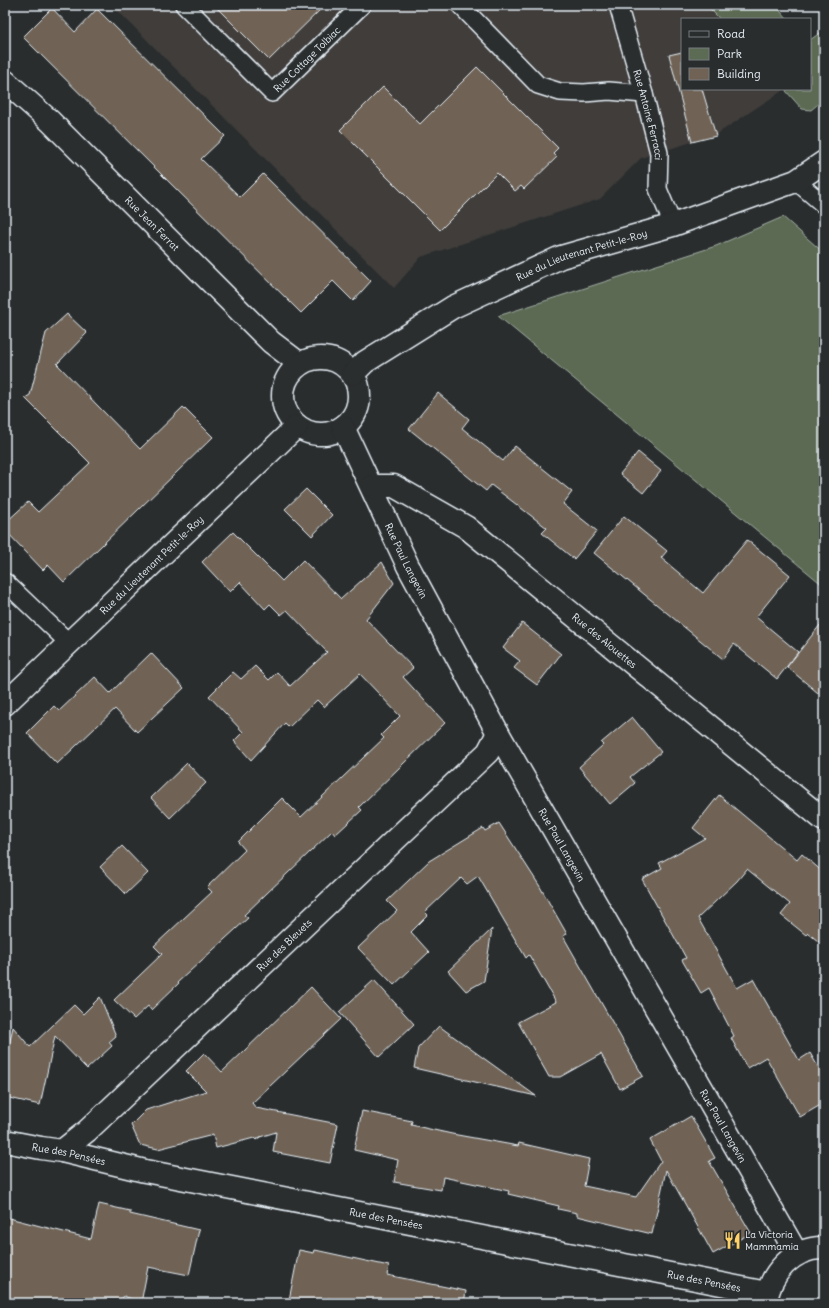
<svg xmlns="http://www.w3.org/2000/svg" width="829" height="1308" viewBox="0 0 829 1308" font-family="Delius,sans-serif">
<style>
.built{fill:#3f3d3a}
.green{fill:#5c6b53;stroke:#a2aea6}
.building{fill:#706356;stroke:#e8f1f8}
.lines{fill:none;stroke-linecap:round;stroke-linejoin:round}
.lane-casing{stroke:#e8f1f8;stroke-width:20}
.street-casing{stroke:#e8f1f8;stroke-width:25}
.lane{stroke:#2a2d2e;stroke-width:17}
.street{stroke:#2a2d2e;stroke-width:22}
.labels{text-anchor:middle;stroke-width:3;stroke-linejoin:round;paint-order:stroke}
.street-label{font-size:10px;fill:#e8f1f8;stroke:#2a2d2e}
.poi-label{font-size:10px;fill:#e8f1f8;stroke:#2a2d2e;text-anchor:start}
</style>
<rect width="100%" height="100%" fill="#2a2d2e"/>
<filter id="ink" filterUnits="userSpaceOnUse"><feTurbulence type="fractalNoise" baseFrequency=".025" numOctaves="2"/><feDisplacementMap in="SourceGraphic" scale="8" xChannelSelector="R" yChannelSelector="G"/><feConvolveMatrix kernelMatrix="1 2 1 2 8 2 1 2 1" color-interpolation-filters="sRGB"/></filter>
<g filter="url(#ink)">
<path class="built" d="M112,5H706L720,19H682V89H785L717,134L641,158L600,199L421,257L394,288Z"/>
<path class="green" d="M706,5H775L787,19H720Z
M824,30V99L811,110L802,109L786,91L787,89H810V40Z
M783,217L824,253V586L498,316L716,246Z"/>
<path class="building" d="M214,5H325L269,60Z
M52,8L75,32L97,9L225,136L201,159L240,197L263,174L371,281L353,301L333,281L301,313L23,37Z
M682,52V89H702L716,136L692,142L669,55Z
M477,67L558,148L553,153L557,157L524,189L521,186L515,191L497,173L440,230L340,130L383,87L420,124Z
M67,314L87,333L57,364L140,449L183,407L213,437L64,582L48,565L43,570L5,530V523L28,502L38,512L90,463L25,398L30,395L46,333Z
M438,393L469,419L462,428L503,461L515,446L572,492L563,504L597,531L574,559L542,533L547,528L491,485L486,491L409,429Z
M638,452L661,471L643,493L620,474Z
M306,489L332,515L312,536L285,509Z
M624,516L667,551L661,558L703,593L747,540L790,575L756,617L798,652L777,679L734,644L723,659L594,553Z
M233,532L282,581L303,560L341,599L382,562L394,583L366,619L413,668L403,677L445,723L359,807L362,810L335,835L332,831L244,915L248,918L178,982L179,983L151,1010L148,1006L134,1019L114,1000L162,954L154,946L212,892L207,887L245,850L238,842L282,798L301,817L384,738L381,735L400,716L360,674L324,707L317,700L289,727L285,723L251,760L234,741L243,732L209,696L233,672L241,679L255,666L269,680L277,672L290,686L327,652L287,610L281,615L270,604L265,609L240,582L230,592L202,562Z
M824,620V698L787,667Z
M522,623L561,654L537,685L514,668L520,661L503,648Z
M151,653L184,688L137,732L115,709L57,764L27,733L54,706L59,711L95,677L110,693Z
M632,717L661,752L630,777L635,783L610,804L579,767L603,745L601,743Z
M187,763L206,783L170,818L151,798Z
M719,795L797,860L802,854L824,873V946L808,933L806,935L781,915L790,904L747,869L737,881L698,918L737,988L753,979L799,1060L810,1053L824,1077V1103L800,1117L766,1057L747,1068L731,1038L734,1036L709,988L701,993L682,960L686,958L642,879L662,868L659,863L705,838L693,828Z
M499,823L539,885L567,934L563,936L643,1076L620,1089L601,1054L560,1077H549L518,1022L556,1002L529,955L526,958L478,876L467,884L461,878L425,912L428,915L411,932L429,952L394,985L358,948L397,911L387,901L429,861L483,828L485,831Z
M122,846L148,873L126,894L100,867Z
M492,929L484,981L466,991L448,971Z
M374,980L414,1024L379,1057L339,1012Z
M311,987L341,1019L252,1103L256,1108L338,1124L330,1163L273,1152L276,1132L260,1137L256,1140L254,1138L216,1148L213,1135L158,1149L140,1145L131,1125L146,1110L206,1091L186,1071L204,1053L222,1072Z
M100,997L116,1036L109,1042L112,1046L87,1069L55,1036L40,1105L5,1097V1064L13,1027L30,1047L74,1005L83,1014Z
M439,1026L536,1096L414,1068L418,1048Z
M362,1111L412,1121L411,1125L452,1134L518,1146L519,1143L589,1159L584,1186L636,1197L661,1161L650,1140L691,1116L715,1158L709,1161L751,1233L713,1254L666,1170L652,1234L577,1216V1213L558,1209L559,1206L508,1194L509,1191L443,1177L441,1190L394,1182L398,1160L354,1150Z
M99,1204L130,1211V1214L199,1230L189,1275L148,1267L141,1303L124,1296L118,1303H5V1217L91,1239Z
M299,1250L314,1253L315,1250L389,1266L387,1275L466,1291L464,1303H352L328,1298L327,1303H303L289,1300Z"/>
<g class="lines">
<defs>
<g id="lane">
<path id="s1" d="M184,5L272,93L362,5"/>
<path d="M460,5L538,85L560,92L584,93L609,91L644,94"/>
<path id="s2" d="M618,5L644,94L659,153L658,189L673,225"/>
<path d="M796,181L824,205"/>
<path d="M5,582L69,643"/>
</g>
<g id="street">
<path id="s3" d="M5,81L50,121L271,342L300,364"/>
<circle cx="321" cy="396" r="38"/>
<path id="s4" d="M353,374L365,362L453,307L561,257L673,225L762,193L796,181L824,162"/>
<path id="s5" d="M343,427L408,566L498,733L797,1254"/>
<path id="s6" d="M372,486H394L466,527L824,820"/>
<path id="s7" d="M5,704L297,426"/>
<path id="s8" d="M5,1141L41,1148L62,1151L145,1171L767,1293"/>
<path id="s9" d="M62,1151L87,1131L488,752L498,733"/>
<path d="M766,1303C769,1274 793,1247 824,1248"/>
</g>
</defs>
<use href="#lane" class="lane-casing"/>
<use href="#street" class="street-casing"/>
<use href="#lane" class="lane"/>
<use href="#street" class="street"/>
</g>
</g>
<defs>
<symbol id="restaurant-bare" viewBox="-9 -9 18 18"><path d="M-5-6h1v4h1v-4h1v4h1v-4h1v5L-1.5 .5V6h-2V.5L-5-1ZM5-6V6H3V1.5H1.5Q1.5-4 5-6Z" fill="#ffd166" stroke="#2a2d2e" stroke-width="2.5" paint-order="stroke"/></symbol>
</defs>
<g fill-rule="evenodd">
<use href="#restaurant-bare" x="720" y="1228" width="25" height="25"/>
</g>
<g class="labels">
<g class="street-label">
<text dy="4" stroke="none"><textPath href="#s1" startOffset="173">Rue Cottage Tolbiac</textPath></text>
<text dy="4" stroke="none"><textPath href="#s2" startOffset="114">Rue Antoine Ferracci</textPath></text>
<text dy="4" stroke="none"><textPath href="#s3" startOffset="205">Rue Jean Ferrat</textPath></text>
<text dy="4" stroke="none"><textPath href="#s4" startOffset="260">Rue du Lieutenant Petit-le-Roy</textPath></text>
<text dy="4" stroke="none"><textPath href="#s5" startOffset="148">Rue Paul Langevin</textPath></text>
<text dy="4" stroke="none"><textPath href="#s7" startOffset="202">Rue du Lieutenant Petit-le-Roy</textPath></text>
<text dy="4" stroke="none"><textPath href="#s6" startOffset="284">Rue des Alouettes</textPath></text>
<text dy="4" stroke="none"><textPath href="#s5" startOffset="472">Rue Paul Langevin</textPath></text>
<text dy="4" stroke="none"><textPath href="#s9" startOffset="303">Rue des Bleuets</textPath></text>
<text dy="4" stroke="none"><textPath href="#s5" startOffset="796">Rue Paul Langevin</textPath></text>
<text dy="4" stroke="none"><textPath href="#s8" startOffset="65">Rue des Pensées</textPath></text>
<text dy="4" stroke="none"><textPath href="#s8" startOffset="389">Rue des Pensées</textPath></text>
<text dy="4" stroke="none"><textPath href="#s8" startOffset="713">Rue des Pensées</textPath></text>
</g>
<g class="poi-label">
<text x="745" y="1238">La Victoria<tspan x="745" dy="12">Mammamia</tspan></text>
</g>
</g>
<rect width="829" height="1308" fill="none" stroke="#2a2d2e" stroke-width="20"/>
<rect x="10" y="10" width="809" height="1288" fill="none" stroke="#e8f1f8" stroke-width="1.5" filter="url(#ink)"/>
<rect x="681" y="18" width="130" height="72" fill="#2a2d2e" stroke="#767b7f"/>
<rect x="689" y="31" width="20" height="6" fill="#2a2d2e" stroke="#767b7f"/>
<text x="717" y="38" font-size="12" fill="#e8f1f8">Road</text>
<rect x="689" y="48" width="20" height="12" fill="#5c6b53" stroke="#767b7f"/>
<text x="717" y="58" font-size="12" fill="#e8f1f8">Park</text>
<rect x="689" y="68" width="20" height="12" fill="#706356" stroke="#767b7f"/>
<text x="717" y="78" font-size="12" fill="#e8f1f8">Building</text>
</svg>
